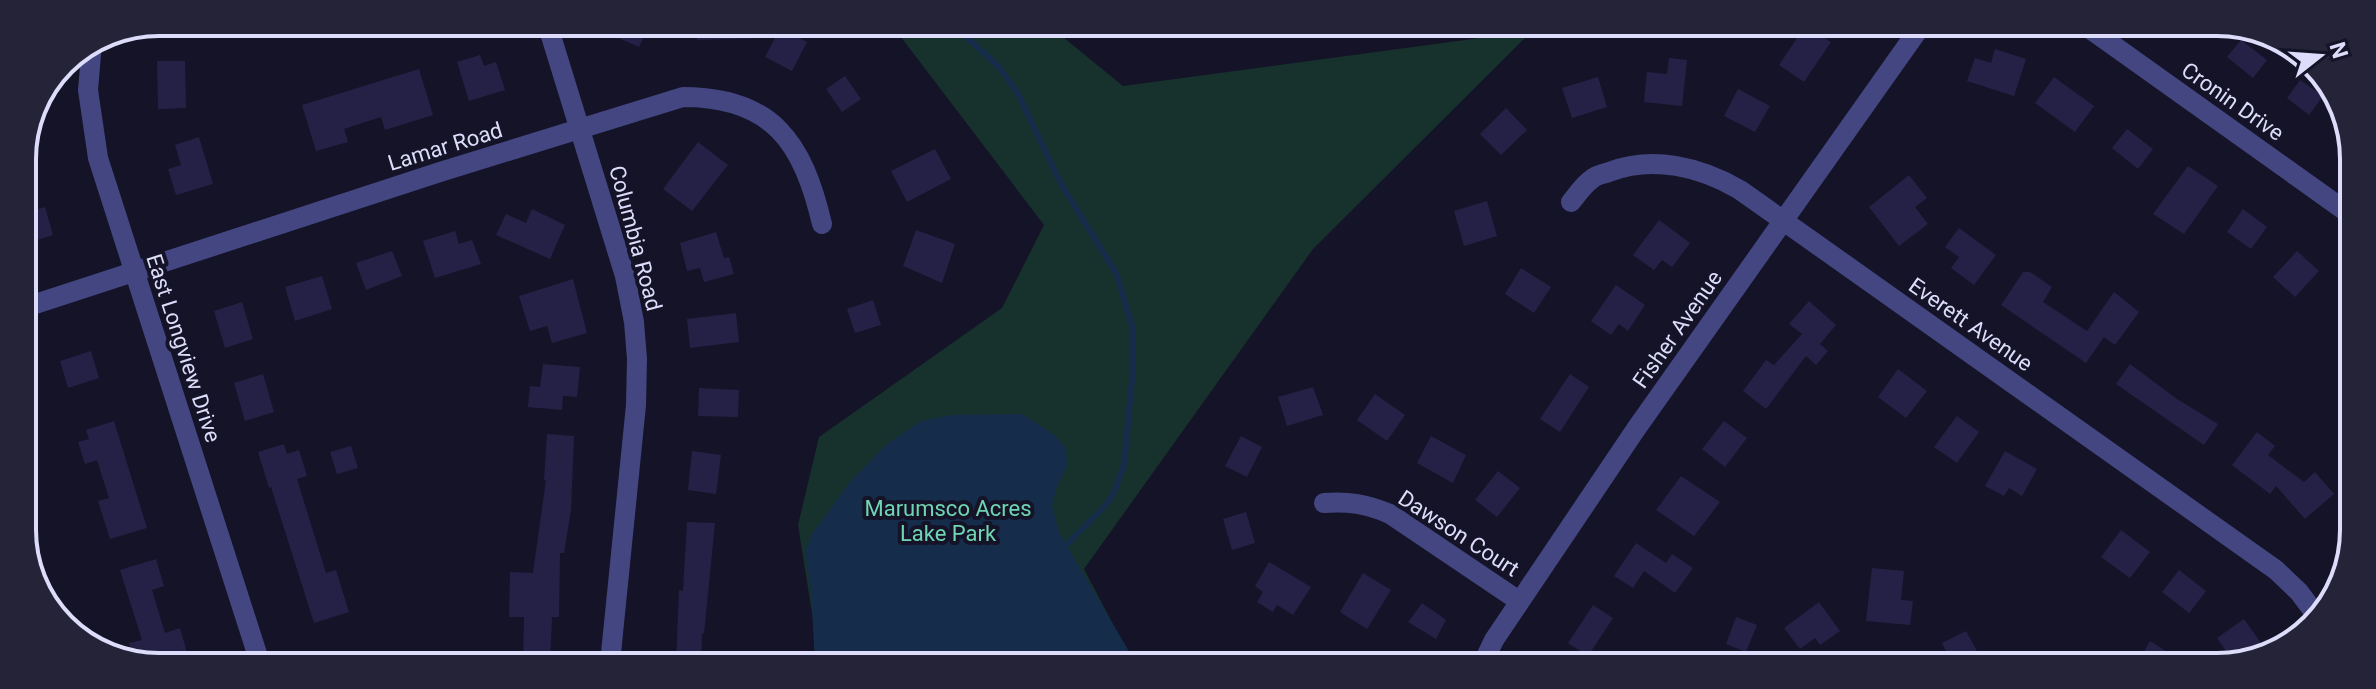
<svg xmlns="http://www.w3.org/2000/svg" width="2376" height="689" viewBox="0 0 2376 689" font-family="Roboto,sans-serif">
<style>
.green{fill:#17312d}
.water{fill:#152d4a}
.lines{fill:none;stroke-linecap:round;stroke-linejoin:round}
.stream{stroke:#152d4a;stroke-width:6}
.building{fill:#252146}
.minor{stroke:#434681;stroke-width:20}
.labels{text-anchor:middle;stroke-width:8;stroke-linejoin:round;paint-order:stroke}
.street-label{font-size:22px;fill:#ddddfb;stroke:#141327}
.park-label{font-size:22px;fill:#6fd5b2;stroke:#141327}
.rim{fill:none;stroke:#ddddfb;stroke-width:4}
</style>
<rect width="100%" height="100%" fill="#141327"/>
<path class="green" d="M891,24H1047L1123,86L1532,31L1313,249L1084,569L1134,664H820L798,525L819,437L1002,308L1044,225Z"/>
<path class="water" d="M1022,414L1053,434L1066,448L1067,465L1056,489L1052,507L1060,534L1137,665L815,664L811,590L805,551L812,534L850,482L887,444L921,421L952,415Z"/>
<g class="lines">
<path class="stream" d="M952,24L998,66L1017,92L1061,184L1116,273L1132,326V380L1124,464L1114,493L1105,506L1061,550"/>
</g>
<path class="building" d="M620,23H650L639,47L614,36Z
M696,23H761V38L697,40Z
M1805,26L1831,42L1804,82L1779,65Z
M780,28L807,42L792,71L765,57Z
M2241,40L2267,60L2253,78L2227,57Z
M1995,49L2026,59L2014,96L1967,81L1975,58L1991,63Z
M480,55L484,66L496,62L505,90L469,101L457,62Z
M1669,58L1687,60L1682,106L1644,102L1647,72L1667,74Z
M157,61H185L186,108L158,109Z
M419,69L433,115L385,130L381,117L344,129L348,142L316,151L302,105Z
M845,76L861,99L842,112L826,89Z
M1598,77L1607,107L1572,118L1562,88Z
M2054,77L2094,106L2075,132L2035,103Z
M2300,80L2323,96L2309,115L2287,98Z
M1738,89L1770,106L1755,132L1724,116Z
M1506,108L1527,130L1501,155L1480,134Z
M2127,129L2153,149L2138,169L2112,148Z
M199,137L213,184L176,195L168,169L181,165L175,145Z
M698,142L728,165L692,211L663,189Z
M935,149L951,179L907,202L891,171Z
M2188,166L2218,186L2184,234L2153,214Z
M1909,175L1927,198L1915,207L1928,224L1899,246L1869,207Z
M1487,201L1497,236L1464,246L1454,211Z
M45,207L53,235L28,243L23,225V213Z
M532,209L565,225L550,259L496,235L506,214L526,223Z
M2243,209L2267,227L2251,249L2227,232Z
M1659,220L1690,243L1672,267L1662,260L1654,270L1633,255Z
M1959,228L1996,255L1974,285L1951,268L1959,257L1945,247Z
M916,230L955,244L942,283L903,266Z
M455,231L459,244L472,240L481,264L435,278L423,241Z
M716,232L724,258L729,257L734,274L704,282L700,268L687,271L680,243Z
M392,251L402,276L366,290L356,263Z
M2297,251L2319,271L2295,297L2273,277Z
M1521,268L1551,287L1534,313L1505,294Z
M2023,272H2030L2052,287L2043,302L2087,331L2114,292L2139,312L2115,345L2104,337L2086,363L2001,305Z
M322,276L332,309L295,321L285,287Z
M573,279L587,333L552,343L547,326L530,331L519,296Z
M1616,285L1645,305L1628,331L1619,324L1611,335L1591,321Z
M873,300L881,325L855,333L847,309Z
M1809,301L1836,325L1820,344L1828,351L1816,365L1806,356L1766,409L1743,391L1766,360L1774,365L1802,334L1789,324Z
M242,302L253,339L225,348L214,311Z
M736,313L739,342L690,348L687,319Z
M91,351L99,378L68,388L60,361Z
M543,364L580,367L577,397L563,396L562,410L528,407L530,386L540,387Z
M2130,364L2177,399L2218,424L2204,445L2116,384Z
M1898,369L1927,391L1906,418L1878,397Z
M263,374L274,412L245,421L234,383Z
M1570,374L1589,387L1560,432L1540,419Z
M1313,387L1323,415L1287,426L1278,397Z
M699,388L739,390L738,417L698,416Z
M1375,394L1405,415L1387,441L1357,420Z
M1957,416L1979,432L1957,463L1934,447Z
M114,421L147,528L110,539L98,501L109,498L97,460L85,464L78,442L89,439L86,430Z
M1724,421L1747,438L1725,467L1702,449Z
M2257,432L2275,446L2268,455L2304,482L2315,472L2334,494L2305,519L2276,486L2270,494L2232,465Z
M547,434L574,436L571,510L564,553H560L559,617H552L550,663H523L524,617H509L510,572L533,573L546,480H544Z
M1241,436L1262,447L1247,477L1225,466Z
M1431,436L1466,455L1453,483L1417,463Z
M284,444L287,454L299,450L307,476L297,479L326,573L336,570L349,612L314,623L271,487L269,488L258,452Z
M351,446L358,468L337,474L330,452Z
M692,451L721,455L716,494L688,490Z
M2005,451L2037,469L2022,496L2009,488L2004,496L1985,486Z
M1498,471L1520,488L1497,517L1475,500Z
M1681,476L1720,502L1694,536L1656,510Z
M1246,512L1255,543L1232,550L1223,519Z
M687,522L715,523L704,634L702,633L701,664H676L679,590L683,591Z
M2121,530L2150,552L2130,578L2101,557Z
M1636,543L1666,563L1672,554L1693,568L1675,593L1644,571L1633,588L1614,576Z
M156,559L164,586L152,590L165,633L180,628L190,663L135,662L129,643L142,640L120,570Z
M1269,562L1311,587L1293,615L1277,605L1273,612L1257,602L1263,592L1255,586Z
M1872,568L1904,571L1901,600L1913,601L1910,625L1866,621Z
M2179,570L2206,591L2189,613L2162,592Z
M1363,573L1391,590L1367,629L1340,612Z
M1819,602L1840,631L1820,645L1815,638L1800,649L1784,628Z
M1422,603L1446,620L1436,639L1408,622Z
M1593,605L1613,618L1588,656L1568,643Z
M1736,617L1757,625L1746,652L1726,644Z
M2244,619L2266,650L2234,663L2217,638Z
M1966,631L1972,642L1985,666H1953L1942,643Z
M2150,641L2191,667H2135Z"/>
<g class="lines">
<path class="minor" d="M547,23L625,276L634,322L637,359L636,405L610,663
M2086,26L2351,215
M92,43L88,90L98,158L260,663
M1571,202C1577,195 1584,184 1592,179C1596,175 1604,174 1609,172C1653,155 1701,167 1740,190L2276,570L2299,592L2317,616
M23,308L440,172L683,97C773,97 803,143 822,224
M1324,503C1348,501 1367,504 1390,514L1519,601
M1482,665L1494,640L1636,429L1921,26"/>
</g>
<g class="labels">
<g class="street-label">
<text transform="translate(2233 101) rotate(35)" y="8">Cronin Drive</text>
<text transform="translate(445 146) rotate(-17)" y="8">Lamar Road</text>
<text transform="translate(636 238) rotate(75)" y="8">Columbia Road</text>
<text transform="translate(1971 324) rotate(35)" y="8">Everett Avenue</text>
<text transform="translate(1677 329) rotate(-55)" y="8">Fisher Avenue</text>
<text transform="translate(184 348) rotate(72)" y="8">East Longview Drive</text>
<text transform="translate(1459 533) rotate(33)" y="8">Dawson Court</text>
</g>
<g class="park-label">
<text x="948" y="516">Marumsco Acres<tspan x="948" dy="25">Lake Park</tspan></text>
</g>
</g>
<path d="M0 0H2376V689H0ZM159 36H2217A123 123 0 0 1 2340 159V530A123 123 0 0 1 2217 653H159A123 123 0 0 1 36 530V159A123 123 0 0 1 159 36Z" fill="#242338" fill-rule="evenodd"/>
<path class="rim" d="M159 36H2217A123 123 0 0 1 2340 159V530A123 123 0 0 1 2217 653H159A123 123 0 0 1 36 530V159A123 123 0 0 1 159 36Z"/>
<g transform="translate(2320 56) rotate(73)" stroke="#141327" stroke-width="6" paint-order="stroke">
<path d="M0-6L14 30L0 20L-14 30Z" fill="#ddddfb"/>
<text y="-12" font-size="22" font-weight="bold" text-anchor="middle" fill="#ddddfb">N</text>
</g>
</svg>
